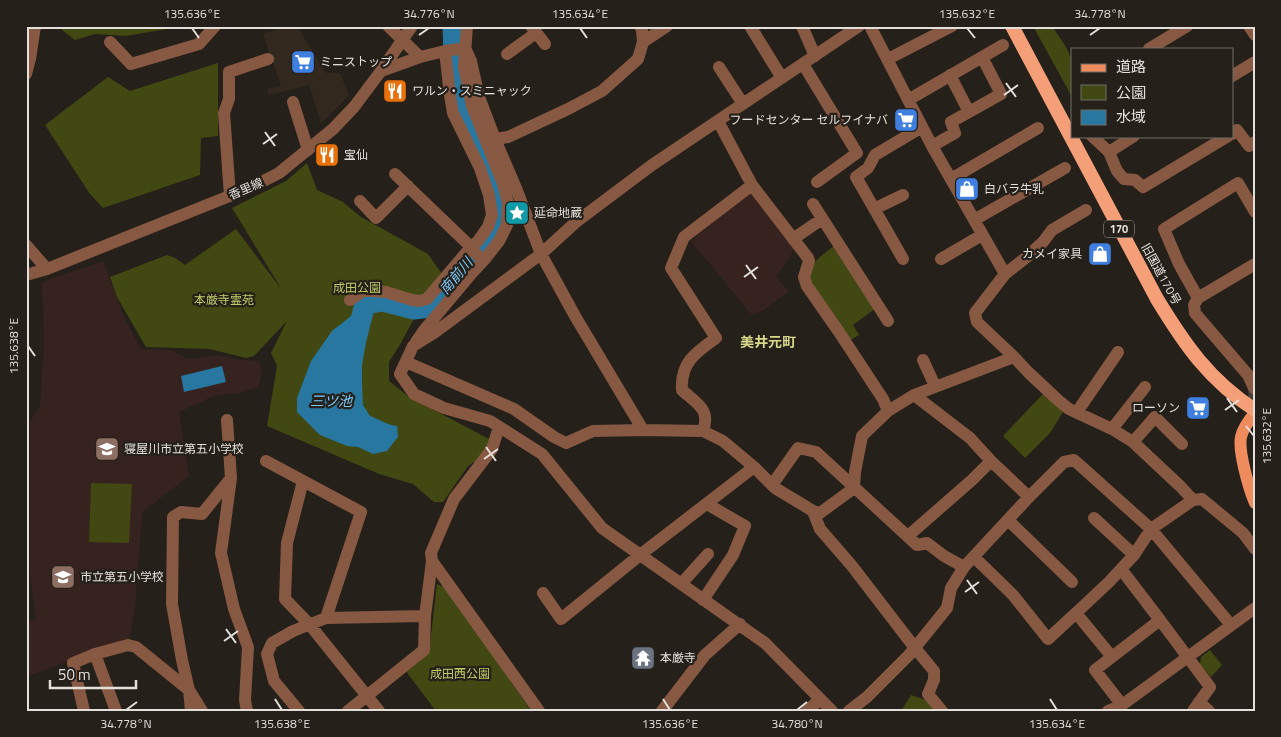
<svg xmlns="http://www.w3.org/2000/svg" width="1281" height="737" viewBox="0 0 1281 737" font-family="'Titillium Web','Noto Sans JP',sans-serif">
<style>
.built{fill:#32281e}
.education{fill:#362320}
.green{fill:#424812}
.water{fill:#2777a1}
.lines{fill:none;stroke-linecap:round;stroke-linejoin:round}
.river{stroke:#2777a1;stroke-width:21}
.minor-tunnel{stroke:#423d37;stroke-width:12;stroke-dasharray:12 6;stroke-linecap:butt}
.minor{stroke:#875842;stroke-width:12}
.tertiary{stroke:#875842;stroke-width:12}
.primary{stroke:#ef8c5d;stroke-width:12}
.trunk{stroke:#f49f77;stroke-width:14}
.ticks{fill:none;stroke:#e3dfdb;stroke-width:2}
.labels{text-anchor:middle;stroke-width:4.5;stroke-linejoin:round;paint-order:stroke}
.shield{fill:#25201a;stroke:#aaa6a1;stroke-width:1}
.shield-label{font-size:11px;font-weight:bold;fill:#e3dfdb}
.poi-label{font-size:12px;fill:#e3dfdb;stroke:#25201a;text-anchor:start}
.street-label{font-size:12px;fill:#e3dfdb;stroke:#25201a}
.park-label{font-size:12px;fill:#bfcd66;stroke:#25201a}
.water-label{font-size:14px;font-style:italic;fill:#7acafa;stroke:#25201a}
.neighbourhood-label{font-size:14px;font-weight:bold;fill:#d7d88a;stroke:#25201a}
.neatline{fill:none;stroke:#e3dfdb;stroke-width:2}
.ticks-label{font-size:12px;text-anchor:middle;fill:#e3dfdb}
</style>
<rect width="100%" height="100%" fill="#25201a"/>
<path class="built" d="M287,26H297L326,73H340L349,95L335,110L321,123L309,85L269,95L267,89L281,86L263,34Z"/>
<path class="education" d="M750,191L795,249L776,277L789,292L762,311L751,314L691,241Z
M103,261L125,319L141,349L172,350L187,359L217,355L242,360L259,361L262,373L258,387L240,393L216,395L179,412L189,476L142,512L135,607L130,638L28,676L26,668V622L36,619L30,574V422L40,406L44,342L42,282Z"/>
<path class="green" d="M57,26H184L126,36L95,34L75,40Z
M1033,26H1052L1066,47L1072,60V97Z
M218,63V136L201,138L200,175L103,208L90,194L45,125L108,77L130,91Z
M307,163L317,190L343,202L361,217L428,254L442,274L429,290L401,343L389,362V381L409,397L493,441L483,456L468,466L443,502H434L413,484L379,474L267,426L277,366L271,353L287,321L254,356L246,358L210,349L146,347L117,297L110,277L167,255L175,258L185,265L236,229L282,290L232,208L286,181Z
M834,246L876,308L853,325L859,335L849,341L808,278C811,262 822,255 834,246Z
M1043,394L1063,412L1050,433L1025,458L1003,436Z
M91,483L132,484L129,543L89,542Z
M437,584L446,588L531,711H436L405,670L429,653Z
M1210,650L1222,665L1211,677L1200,664L1201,657Z
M911,695L929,701L936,711H901Z"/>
<path class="water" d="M351,316L366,321L367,335L362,366V383L363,405L370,416C379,419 387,425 397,426L398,437L387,451L373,454L358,447L347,446L320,435L297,412V398L311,361L332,331Z
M222,366L226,382L184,392L181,376Z"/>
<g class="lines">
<path class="river" d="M354,347L365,304L383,301L414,309L430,307L457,272L481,246L491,231L499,216L498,197L467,123L459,93L454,57L453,26"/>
<path class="minor-tunnel" d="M1254,388L1255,403"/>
<path class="minor" d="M388,26L420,57
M531,26L545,44
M640,26L642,30L643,42
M750,26L782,78
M802,26L815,56
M870,26L932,146L1005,274
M1249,26L1255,35
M110,42L131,64L199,44L215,26
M1149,49L1187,26
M507,54L536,33
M888,59L952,26
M803,64L857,153L817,182
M719,67L743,104
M381,71L420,57L445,51L465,48L471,61L479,97L495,139L516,188L541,254L575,316L643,430
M26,74L30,59L35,26
M950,75L969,112L1001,94L982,57
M1232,76L1255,62
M908,100L1003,45
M293,102L308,150
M718,121L752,185L808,258L809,261L804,277L807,286L839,332L883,399L888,411L914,395L1014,357
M1232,134L1237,130L1249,146L1255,142
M1092,136L1109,152L1134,136
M495,139L508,137L568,109L602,91L638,59L643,42L667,26
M932,146L955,133L951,122L969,112
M1109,152L1117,171L1124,179L1135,180L1143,187L1228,136
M395,174L471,247L479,257L485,259
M951,179L1038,128
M230,196L224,113L229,99V72L268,59
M360,201L376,218L408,186
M813,204L888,321
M874,209L903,195
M1086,210L1052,230L1043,242L1028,256L1005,274L975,313L977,322L1014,357L1029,373L1059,401L1069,409L1112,429L1133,442L1180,486L1193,500L1202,499L1243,533L1255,549
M974,220L1065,168
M793,239L822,219
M26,245L47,269
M903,259L856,177L868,168L875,155L922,127
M941,259L982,235
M1198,298L1179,264L1164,229L1238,183L1255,212
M350,300L363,291H369L386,292L412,300L419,301L427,299L471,247L478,241L488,227L492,215L489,195L480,168L453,113L450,95L445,51
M416,342L425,329L472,273L485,259L499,241L507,225L508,203L503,184L472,106L464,67L467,26
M923,360L935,386
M406,362L514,409L554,437L566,443L593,431L643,430L703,431L723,441L754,467L775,488L813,511L820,513L854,488L855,472L862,436L888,411
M1254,388L1248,375L1200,319L1195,313L1194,305L1198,298L1255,264
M914,395L970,438L991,461
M1077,412L1118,352
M1112,429L1145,387
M703,431C711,409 697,404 682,390C680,363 696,352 716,338L671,268L684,237L752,185
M1133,442L1155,417L1182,444
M266,461L361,512L326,618
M231,478L221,553L234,609L248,647L245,700L247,711
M303,481L287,543L285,599L310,625L379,711
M772,485L798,448L816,452L917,545L927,543L944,556L964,567
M1029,497L1064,462L1074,460L1151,529L1193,500
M813,511L820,529L852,566L915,648L934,671V680L928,694L942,711
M1094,518L1134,555
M1008,520L1072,582
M974,557L1013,595L1048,639L1076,613L1112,657
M432,561L539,711
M1121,569L1160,620
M681,584L708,554
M543,593L561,619L640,555L754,467
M703,600L733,555L745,526L707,504
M1076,613L1109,582L1134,555L1151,529L1231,625
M95,654L116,711
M1199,702L1209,711
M1122,705L1095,670L1160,620L1210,687L1193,711
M84,711L73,663L95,654L128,645L136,647L189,690L202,711
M191,711L189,690L182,660L172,604L173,517L181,512L202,514L231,478L227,420
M299,711L274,681L267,654L272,643L293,631L326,618L425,616
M348,711L424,650L425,616L432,561L431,553L454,499L492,449L499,427
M662,711L705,655L740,624
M807,711L820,699
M832,711L765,643L602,528L542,454L490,421L444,408L414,394L400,374L413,346L434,333L541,254L576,222L652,165L859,26
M849,711L867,697L909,655L947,608L951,588L964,567L1029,497L991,461L972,480L908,536
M1108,711L1122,705L1255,608"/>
<path class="tertiary" d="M26,275L47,269L252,187L279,173L333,129L354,107L381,71L412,26"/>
<path class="primary" d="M1255,413C1249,420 1243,428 1241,437C1238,451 1249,489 1255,503"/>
<path class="trunk" d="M1012,26L1157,299C1185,345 1209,380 1255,410"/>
</g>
<path class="ticks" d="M192,28L199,38M580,28L587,38M967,28L975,38M419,35L429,28M1090,35L1100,28M1006,83L1016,97M1004,95L1018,85M265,132L275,146M263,144L277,134M746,265L756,279M744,277L758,267M28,346L35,356M1227,398L1237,412M1225,410L1239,400M1246,426L1254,436M486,447L496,461M484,459L498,449M967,580L977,594M965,592L979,582M226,629L236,643M224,641L238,631M275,699L282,710M663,699L670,710M1050,699L1057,710M126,710L137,702M797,710L807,702"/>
<defs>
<symbol id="supermarket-square" viewBox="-11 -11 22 22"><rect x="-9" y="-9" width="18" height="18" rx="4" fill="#3f7fe0" stroke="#25201a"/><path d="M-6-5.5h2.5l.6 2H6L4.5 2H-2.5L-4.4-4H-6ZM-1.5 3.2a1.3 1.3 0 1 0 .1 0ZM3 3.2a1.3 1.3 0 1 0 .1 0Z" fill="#fff"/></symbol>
<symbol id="restaurant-square" viewBox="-11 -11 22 22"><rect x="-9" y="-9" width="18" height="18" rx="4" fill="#e8710a" stroke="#25201a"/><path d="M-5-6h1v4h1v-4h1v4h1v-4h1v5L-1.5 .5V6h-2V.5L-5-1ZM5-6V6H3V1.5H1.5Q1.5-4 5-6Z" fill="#fff"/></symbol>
<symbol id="shop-square" viewBox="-11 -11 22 22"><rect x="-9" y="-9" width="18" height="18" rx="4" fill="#3f7fe0" stroke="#25201a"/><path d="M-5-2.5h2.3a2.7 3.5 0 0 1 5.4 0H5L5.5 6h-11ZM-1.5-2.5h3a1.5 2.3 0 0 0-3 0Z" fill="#fff"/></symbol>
<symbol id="sight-square" viewBox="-11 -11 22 22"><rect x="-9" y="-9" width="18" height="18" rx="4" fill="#0f9aa8" stroke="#25201a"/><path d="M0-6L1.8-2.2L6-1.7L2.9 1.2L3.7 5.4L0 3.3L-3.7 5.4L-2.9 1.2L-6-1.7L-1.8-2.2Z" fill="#fff"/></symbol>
<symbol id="school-square" viewBox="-11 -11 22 22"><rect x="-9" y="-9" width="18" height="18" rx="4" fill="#8d6e63" stroke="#25201a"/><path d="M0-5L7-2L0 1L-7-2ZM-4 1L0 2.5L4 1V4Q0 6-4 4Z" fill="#fff"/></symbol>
<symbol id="temple-square" viewBox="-11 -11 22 22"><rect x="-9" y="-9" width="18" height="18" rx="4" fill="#6b7280" stroke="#25201a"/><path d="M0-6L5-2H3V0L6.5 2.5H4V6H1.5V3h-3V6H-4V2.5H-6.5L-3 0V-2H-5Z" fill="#fff"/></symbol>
</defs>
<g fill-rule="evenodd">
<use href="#supermarket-square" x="289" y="48" width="28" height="28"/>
<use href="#restaurant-square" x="381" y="77" width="28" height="28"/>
<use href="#supermarket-square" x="892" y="106" width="28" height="28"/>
<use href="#restaurant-square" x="313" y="141" width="28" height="28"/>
<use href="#shop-square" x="953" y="175" width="28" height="28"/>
<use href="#sight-square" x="503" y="199" width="28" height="28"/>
<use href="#shop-square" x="1086" y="240" width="28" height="28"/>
<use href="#supermarket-square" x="1184" y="394" width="28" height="28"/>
<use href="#school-square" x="93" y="435" width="28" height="28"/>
<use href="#school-square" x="49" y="563" width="28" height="28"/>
<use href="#temple-square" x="629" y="644" width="28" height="28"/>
</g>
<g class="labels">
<rect class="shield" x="1104" y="220.5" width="30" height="17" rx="4"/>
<g class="shield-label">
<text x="1119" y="233">170</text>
</g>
<g class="poi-label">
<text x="320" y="66">ミニストップ</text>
<text x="412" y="95">ワルン・スミニャック</text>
<text x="888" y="124" text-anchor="end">フードセンター セルフイナバ</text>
<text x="344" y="159">宝仙</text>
<text x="984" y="193">白バラ牛乳</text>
<text x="534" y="217">延命地蔵</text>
<text x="1082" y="258" text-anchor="end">カメイ家具</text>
<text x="1180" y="412" text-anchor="end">ローソン</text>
<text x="124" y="453">寝屋川市立第五小学校</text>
<text x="80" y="581">市立第五小学校</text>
<text x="660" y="662">本厳寺</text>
</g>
<g class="street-label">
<text transform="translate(246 189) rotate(-23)" y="4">香里線</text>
<text transform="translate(1161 274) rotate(61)" y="4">旧国道170号</text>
</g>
<g class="park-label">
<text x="357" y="292">成田公園</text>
<text x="224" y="304">本厳寺霊苑</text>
<text x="460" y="678">成田西公園</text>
</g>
<g class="water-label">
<text transform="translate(456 276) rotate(-50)" y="5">南前川</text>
<text x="331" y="406">三ツ池</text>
</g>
<g class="neighbourhood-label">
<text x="768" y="347">美井元町</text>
</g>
</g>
<rect width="1281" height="737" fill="none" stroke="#25201a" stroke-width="55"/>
<rect x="1071" y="48" width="162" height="90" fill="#25201a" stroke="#716c67"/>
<rect x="1081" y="64" width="25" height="8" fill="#ef8c5d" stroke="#716c67"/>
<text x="1116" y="72" font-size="15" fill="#e3dfdb">道路</text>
<rect x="1081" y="85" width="25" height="15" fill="#424812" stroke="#716c67"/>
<text x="1116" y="98" font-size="15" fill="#e3dfdb">公園</text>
<rect x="1081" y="110" width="25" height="15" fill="#2777a1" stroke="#716c67"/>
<text x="1116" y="122" font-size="15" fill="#e3dfdb">水域</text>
<path d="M50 680v8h86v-8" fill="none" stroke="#e3dfdb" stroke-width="2.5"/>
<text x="58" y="680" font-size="15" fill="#e3dfdb" stroke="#25201a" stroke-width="4" paint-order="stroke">50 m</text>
<rect x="28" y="28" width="1226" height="682" class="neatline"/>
<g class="ticks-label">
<text x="192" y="18">135.636°E</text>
<text x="429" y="18">34.776°N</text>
<text x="580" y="18">135.634°E</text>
<text x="967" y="18">135.632°E</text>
<text x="1100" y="18">34.778°N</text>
<text transform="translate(14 346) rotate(-90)" y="4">135.638°E</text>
<text transform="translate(1267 436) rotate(-90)" y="4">135.632°E</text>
<text x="126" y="728">34.778°N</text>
<text x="282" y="728">135.638°E</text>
<text x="670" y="728">135.636°E</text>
<text x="797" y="728">34.780°N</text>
<text x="1057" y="728">135.634°E</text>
</g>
</svg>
